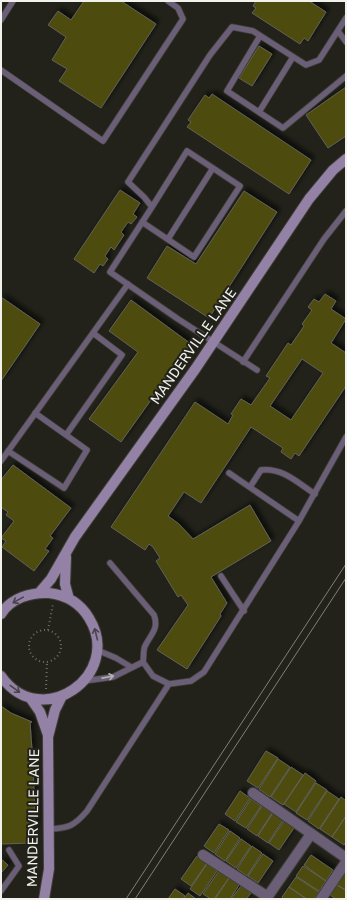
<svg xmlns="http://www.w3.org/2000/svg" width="347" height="900" viewBox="0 0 347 900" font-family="'Golos Text',sans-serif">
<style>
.building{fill:#4d4b08;stroke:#62625a;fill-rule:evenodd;filter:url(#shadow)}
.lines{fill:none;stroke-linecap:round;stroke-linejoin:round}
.lane-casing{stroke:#3f3f38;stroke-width:7}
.street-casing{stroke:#3f3f38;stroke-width:12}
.secondary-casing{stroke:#3f3f38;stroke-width:12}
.path{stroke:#6f6f68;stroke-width:2;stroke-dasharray:1 3;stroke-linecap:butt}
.lane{stroke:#6a5f76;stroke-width:5.5}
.street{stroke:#6a5f76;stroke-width:10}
.secondary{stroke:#9382a6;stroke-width:10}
.tram{stroke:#80807a;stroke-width:1}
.oneway{stroke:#4a444c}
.oneway2{stroke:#b5b0b7}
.labels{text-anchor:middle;stroke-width:4;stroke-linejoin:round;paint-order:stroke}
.street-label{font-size:14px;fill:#f2f2ed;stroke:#22221b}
</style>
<defs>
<filter id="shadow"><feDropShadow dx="3.5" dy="-3.5" stdDeviation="2" flood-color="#0009"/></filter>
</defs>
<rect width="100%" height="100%" fill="#22221b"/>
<path class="building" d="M84,1H121L156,24L101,108L59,81L67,69L52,60L66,37L48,25L58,11L71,20Z
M256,1H309L326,12L308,41L304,38L300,44L252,13L256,8L253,6Z
M259,46L272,54L252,86L239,78Z
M346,87V136L328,148L306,115Z
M212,94L311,160L289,194L187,127L191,122L188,120L205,95L209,98Z
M120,190L140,203L133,214L137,217L131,224L128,222L121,232L124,235L114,250L111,247L105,256L108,259L103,266L100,264L94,273L74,259Z
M244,191L277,212L209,318L147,278L167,246L196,264Z
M325,294L336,301L331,309L346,319L331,343L346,353V386L299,456L295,453L291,459L281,452L283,448L251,427L201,503L184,492L168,516L179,524L193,539L250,505L271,541L211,577L227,603L220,614L221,616L187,669L157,650L188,605L181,595L178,597L156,561L160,558L153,547L149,544L145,550L111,527L195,402L228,424L233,415L231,414L241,399L251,405L270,378L266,376L288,343L291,345L304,326L302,324L312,310L308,307L314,299L319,302ZM302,359L323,373L291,420L270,406Z
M1,297L40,324L1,381Z
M131,300L191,344L121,442L89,419L138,352L109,331Z
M13,465L71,508L50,536L53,538L45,549L49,551L34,571L2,547L6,541L1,538L14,521L6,515L8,512L1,507V480Z
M1,706L11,713L32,722H30L32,750H33L27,752L28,758L33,759L35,826L32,825V843L1,844Z
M266,751L278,758L258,788L247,781Z
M278,759L290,767L270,797L259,789Z
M291,767L303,775L283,805L271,797Z
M305,773L316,781L296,812L284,804Z
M316,783L327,790L307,820L296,813Z
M240,791L250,798L235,821L225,814Z
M327,791L339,799L319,829L308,821Z
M341,797L346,801V816L332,837L320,829Z
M251,799L261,806L246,828L236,822Z
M262,806L272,813L257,836L247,829Z
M273,813L283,820L268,843L258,836Z
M346,816V842L344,845L332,837Z
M284,821L294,828L279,850L269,843Z
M219,824L229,830L214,853L204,846Z
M230,831L240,838L225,861L215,854Z
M241,839L251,846L236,868L226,861Z
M252,846L262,853L247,876L237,869Z
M263,854L273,861L258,883L248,876Z
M311,855L333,870L326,881L304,865Z
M197,856L207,863L191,886L181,879Z
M1,859L8,865L1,873Z
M207,864L217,871L200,896L190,889Z
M303,866L326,881L319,891L296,876Z
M219,871L229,878L214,899H211L203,894Z
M344,874L346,876V890L337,885Z
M296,877L319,892L314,899H307L289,887Z
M229,878L239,885L230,899H215Z
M337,885L346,891V899H336L330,895Z
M241,886L251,893L246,899H231Z
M289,887L306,899H284L282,897Z
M175,889L185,896L183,899H168Z
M188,893L196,899H184Z"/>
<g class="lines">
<defs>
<path id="lane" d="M1,20L13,1
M338,31L346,42
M260,36L227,91L283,128L346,76
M1,70L103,141L183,19L178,8L168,1
M259,112L293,57
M142,222L194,257L240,186L187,151L152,207
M168,239L213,168
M243,362L324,239L346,211
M257,370L178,319L110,272L152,207L144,197L128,182L210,55L232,27L253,31L306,65L319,60L346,18
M35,413L66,435L122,355L93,333
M8,451L64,488L87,450L66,435
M1,461L128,284
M229,473L299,521
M250,487L261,470C282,467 298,483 315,494
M110,563L154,615C159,629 151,634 145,646C143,650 144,657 143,662L153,676L169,684L191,681L204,672L299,521L346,437
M221,576L244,611
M97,650L116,658L131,667
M84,681L113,677L143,662
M50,829C69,828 74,826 87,811L169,684
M1,891L19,866L9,850"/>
<path id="street" d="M253,793L346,858
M203,855L268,897
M266,899L311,834
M321,899L346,862"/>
<path id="secondary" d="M66,557L65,584L69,599
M39,593L51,579L75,537L196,368L309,199L333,170L346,159
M1,614C11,598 31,592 49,593C66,595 80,603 89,618C124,675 41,733 1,676
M31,699L40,712L48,735
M44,899L49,869L48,737L55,710L62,696"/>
</defs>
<use href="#lane" class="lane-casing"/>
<use href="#street" class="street-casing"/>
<use href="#secondary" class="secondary-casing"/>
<path class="path" d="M48,630L53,604
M29 646a16 16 0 1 1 32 0a16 16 0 1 1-32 0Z
M46,689L47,662"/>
<use href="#lane" class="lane"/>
<use href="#street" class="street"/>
<use href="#secondary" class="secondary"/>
<path class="tram" d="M126,899L346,564
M135,899L346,578"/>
</g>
<defs><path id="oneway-shaft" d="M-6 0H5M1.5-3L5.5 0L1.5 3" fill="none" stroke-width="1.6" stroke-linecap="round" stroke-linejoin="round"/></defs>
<g class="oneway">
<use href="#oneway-shaft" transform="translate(18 600) rotate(151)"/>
<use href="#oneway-shaft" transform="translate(96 634) rotate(-104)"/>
<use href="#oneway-shaft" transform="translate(15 689) rotate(36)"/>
</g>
<use class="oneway2" href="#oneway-shaft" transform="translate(108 677) rotate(-11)"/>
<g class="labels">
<g class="street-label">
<text transform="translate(193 346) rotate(-55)" y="5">MANDERVILLE LANE</text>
<text transform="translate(33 818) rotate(-89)" y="5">MANDERVILLE LANE</text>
</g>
</g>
<rect width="347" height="900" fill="none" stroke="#f2f2ed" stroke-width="4"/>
</svg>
